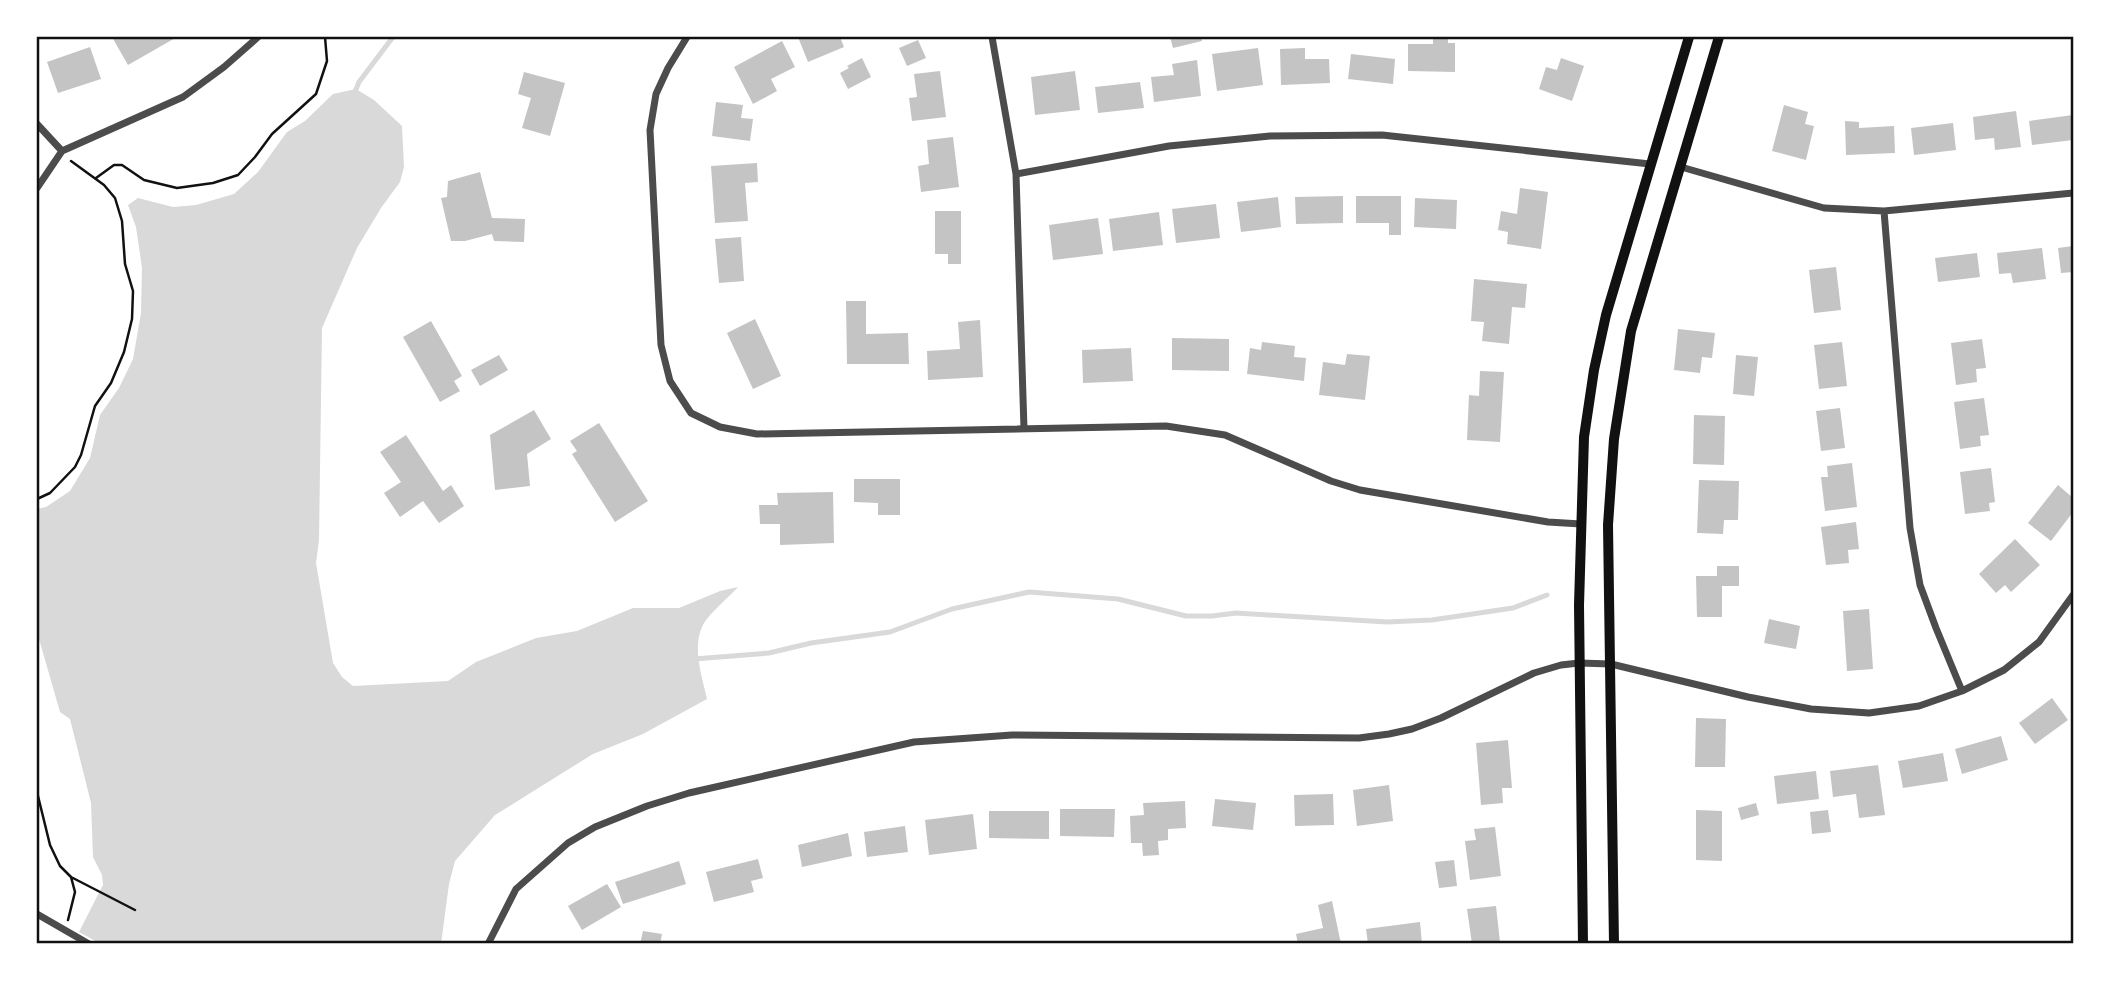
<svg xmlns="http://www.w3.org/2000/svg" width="2110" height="981" viewBox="0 0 2110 981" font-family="'Exo 2',sans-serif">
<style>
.water{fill:#d9d9d9}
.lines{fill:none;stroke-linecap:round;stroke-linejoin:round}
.stream{stroke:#d9d9d9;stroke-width:5}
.building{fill:#c4c4c4}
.path{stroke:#111;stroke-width:2.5}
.minor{stroke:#4c4c4c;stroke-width:7}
.secondary{stroke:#111;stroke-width:10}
.neatline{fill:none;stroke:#111;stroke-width:2.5}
</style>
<rect width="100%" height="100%" fill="#fff"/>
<path class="water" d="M356,89L374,100L402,126L404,167L400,182L381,208L357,248L322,328L319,540L316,563L333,663L342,677L353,686L448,681L476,662L536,638L577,631L633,608H679L720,591L738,587C728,598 711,612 704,623C691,646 702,676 707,699L643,734L593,754L495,815L455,861L449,884L441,944H101L79,932L103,885L102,875L93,857L91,803L70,719L60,712L37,632V509L46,507L70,491L90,458L100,415L119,388L133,359L141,313L142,268L136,227L128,205L138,198L173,207L196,205L234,194L258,172L287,132L305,121L333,94Z"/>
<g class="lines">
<path class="stream" d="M354,94L359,82L393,37
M694,659L769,653L811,643L890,632L952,609L1029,592L1118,599L1186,616H1212L1236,613L1387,622L1432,620L1513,608L1547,595"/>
</g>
<path class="building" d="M112,37H177L128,65Z
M798,37H840L844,47L808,62Z
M1170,37H1201L1202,41L1173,48Z
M1433,37H1448V43H1455V72L1408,71V44H1433Z
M918,40L926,58L907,66L899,48Z
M782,41L795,67L771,79L777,91L753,104L734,67Z
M90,47L101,79L58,93L47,62Z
M1258,48L1263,85L1217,91L1212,54Z
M1305,48V59H1329L1330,83L1281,85L1280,49Z
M1351,54L1395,59L1393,84L1348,79Z
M862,58L871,77L848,89L840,73L849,68L847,66Z
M1561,58L1584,66L1572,101L1539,89L1546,67L1557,70Z
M1197,60L1201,96L1154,102L1151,77L1174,75L1172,64Z
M940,71L946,117L912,121L909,98L917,97L914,74Z
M1075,71L1080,110L1035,115L1031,77Z
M524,72L565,83L550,136L522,128L531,98L518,94Z
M1140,82L1144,108L1098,113L1095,87Z
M716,102L743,105L741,118L753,119L750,141L712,136Z
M1784,105L1808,112L1805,124L1814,126L1806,160L1772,151Z
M2016,111L2021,147L1995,150L1994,138L1975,140L1973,117Z
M2073,115V140L2032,145L2029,121Z
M1845,121L1859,122V128L1894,126L1895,153L1846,155Z
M1953,123L1956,150L1914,155L1911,128Z
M953,137L959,187L921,192L918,166L929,164L927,140Z
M757,163L758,182L745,183L748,221L715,223L711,166Z
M480,172L492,218L525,219L524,242L494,241L492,234L465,241H451L441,198L447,197L448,181Z
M1520,188L1548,192L1541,249L1507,244L1508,232L1498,230L1501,211L1517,214Z
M1343,196V223L1296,224L1295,197Z
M1356,196H1401V235H1389V223H1356Z
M1278,197L1281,227L1241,232L1237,202Z
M1415,198L1457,200L1456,229L1414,227Z
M1216,204L1220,238L1176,243L1172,209Z
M935,211H961V264H948V254H935Z
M1159,212L1163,245L1113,251L1109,219Z
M1098,218L1103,254L1053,260L1049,225Z
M741,237L744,281L719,283L715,239Z
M2073,246V272L2061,273L2058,248Z
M2042,248L2046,279L2013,283L2011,273L1999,274L1997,253Z
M1977,253L1980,277L1938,282L1935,258Z
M1836,267L1841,310L1814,313L1809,270Z
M1474,279L1527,284L1525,308L1512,307L1509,344L1482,341L1484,322L1471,321Z
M846,301H866V334L908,333L909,364H847Z
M755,319L781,376L753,389L727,333Z
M980,320L983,377L928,380L927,351L960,349L958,322Z
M431,321L462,376L454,381L460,391L440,402L403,337Z
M1678,329L1715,333L1712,358L1702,357L1700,373L1674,370Z
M1172,338L1229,339V371L1172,370Z
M1982,339L1986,368L1976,369L1977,382L1956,385L1951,343Z
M1262,342L1295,346L1294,357L1306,358L1304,381L1247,374L1250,348L1261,350Z
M1842,342L1847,386L1819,389L1814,345Z
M1131,348L1133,381L1083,383L1082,350Z
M1347,354L1370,356L1365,400L1319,395L1323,362L1345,365Z
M499,355L508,370L480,386L471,370Z
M1736,355L1758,357L1754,396L1733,394Z
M1480,371L1504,372L1500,442L1467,440L1469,395L1479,396Z
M1984,398L1989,435L1980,436L1981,446L1960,449L1954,402Z
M1840,408L1845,448L1821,451L1816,411Z
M534,410L551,439L527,454L530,486L495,490L490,435Z
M1694,415L1725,416L1724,465L1693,464Z
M599,423L648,501L615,522L572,454L577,451L570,441Z
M406,435L443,491L451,485L464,506L439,523L423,501L400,517L384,493L401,482L380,452Z
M1852,463L1857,507L1825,511L1821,477H1828L1827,466Z
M1991,468L1995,502L1989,503L1990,511L1965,514L1960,472Z
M854,479H900V515H878V503L854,502Z
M1699,480L1739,481L1738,520H1724L1723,534L1697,533Z
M2058,485L2073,498V512L2051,541L2028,523Z
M833,492L834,543L780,545V524H760L759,505H778L777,493Z
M1856,522L1859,549L1848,550L1849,563L1826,565L1821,527Z
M2015,539L2040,565L2011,592L2005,585L1996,593L1979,574Z
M1717,566H1739V586H1722V617H1697L1696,576H1717Z
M1869,609L1873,669L1847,671L1843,611Z
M1769,619L1800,626L1796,649L1764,643Z
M2052,698L2068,720L2035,744L2019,723Z
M1696,718L1726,719L1725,767H1695Z
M2001,736L2008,760L1962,774L1955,749Z
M1508,740L1512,788H1502L1503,803L1481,805L1476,743Z
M1943,753L1948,781L1903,788L1898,761Z
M1878,765L1885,815L1859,818L1856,794L1833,797L1830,771Z
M1816,771L1819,799L1777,804L1774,776Z
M1389,785L1393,821L1357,826L1353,790Z
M1333,794L1334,825L1295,826L1294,795Z
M1215,799L1256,803L1253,830L1212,826Z
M1185,801L1186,828L1168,829V840L1158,841L1159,855L1143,856L1142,843H1131L1130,816L1144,815L1143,803Z
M1756,803L1759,815L1741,820L1738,808Z
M1060,809H1115L1114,837L1060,836Z
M1696,810L1722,811V861L1696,860Z
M1828,810L1831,832L1812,834L1810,812Z
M989,811H1049V839L989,838Z
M973,814L977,849L929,855L925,820Z
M905,826L908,852L867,857L864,832Z
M1495,827L1501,876L1470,880L1465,841L1476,840L1474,829Z
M848,833L852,856L802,867L798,845Z
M758,859L763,878L751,881L754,892L714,902L706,872Z
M1454,860L1457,886L1439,888L1435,862Z
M679,861L686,884L623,904L615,882Z
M607,884L621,907L582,930L568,906Z
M1332,901L1341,944H1298L1296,934L1323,928L1318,905Z
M1496,906L1500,942L1472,944L1467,909Z
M1420,922L1422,944H1368L1366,929Z
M643,931L662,934L660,944H640Z"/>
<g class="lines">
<path class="path" d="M96,178L114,165H122L144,180L177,188L213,183L238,175L255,157L272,134L316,94L327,61L325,37
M37,499L50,493L75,467L81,455L95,406L111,383L124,352L132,319L133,291L125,264L122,221L115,198L104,185L71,161
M37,792L50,845L60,866L71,877L75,892L68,920
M71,877L135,910"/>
<path class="minor" d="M687,37L668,68L656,94L650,130L661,345L670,381L691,413L720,427L757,434L1166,426L1225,435L1331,481L1360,490L1548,522L1581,524
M992,37L1016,174L1024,429
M37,124L62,151
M1681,167L1824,208L1884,211L2073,193
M1016,174L1169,146L1270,136L1382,135L1650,164
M37,188L62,151L183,97L224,67L258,37
M1884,211L1910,528L1920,585L1936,628L1962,691
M37,914L89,944
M488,944L516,889L568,843L595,827L647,806L689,793L914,742L1012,735L1359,738L1389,734L1412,729L1441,718L1534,673L1561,665L1579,663L1611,664L1748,697L1811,709L1869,713L1919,706L1962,691L2004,670L2039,642L2073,595"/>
<path class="secondary" d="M1583,944L1579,605L1584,437L1594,370L1606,315L1689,37
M1614,944L1608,525L1614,439L1631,331L1719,37"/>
</g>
<rect width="2110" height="981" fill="none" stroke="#ffffff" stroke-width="77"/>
<rect x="38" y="38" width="2034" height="904" class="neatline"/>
</svg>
